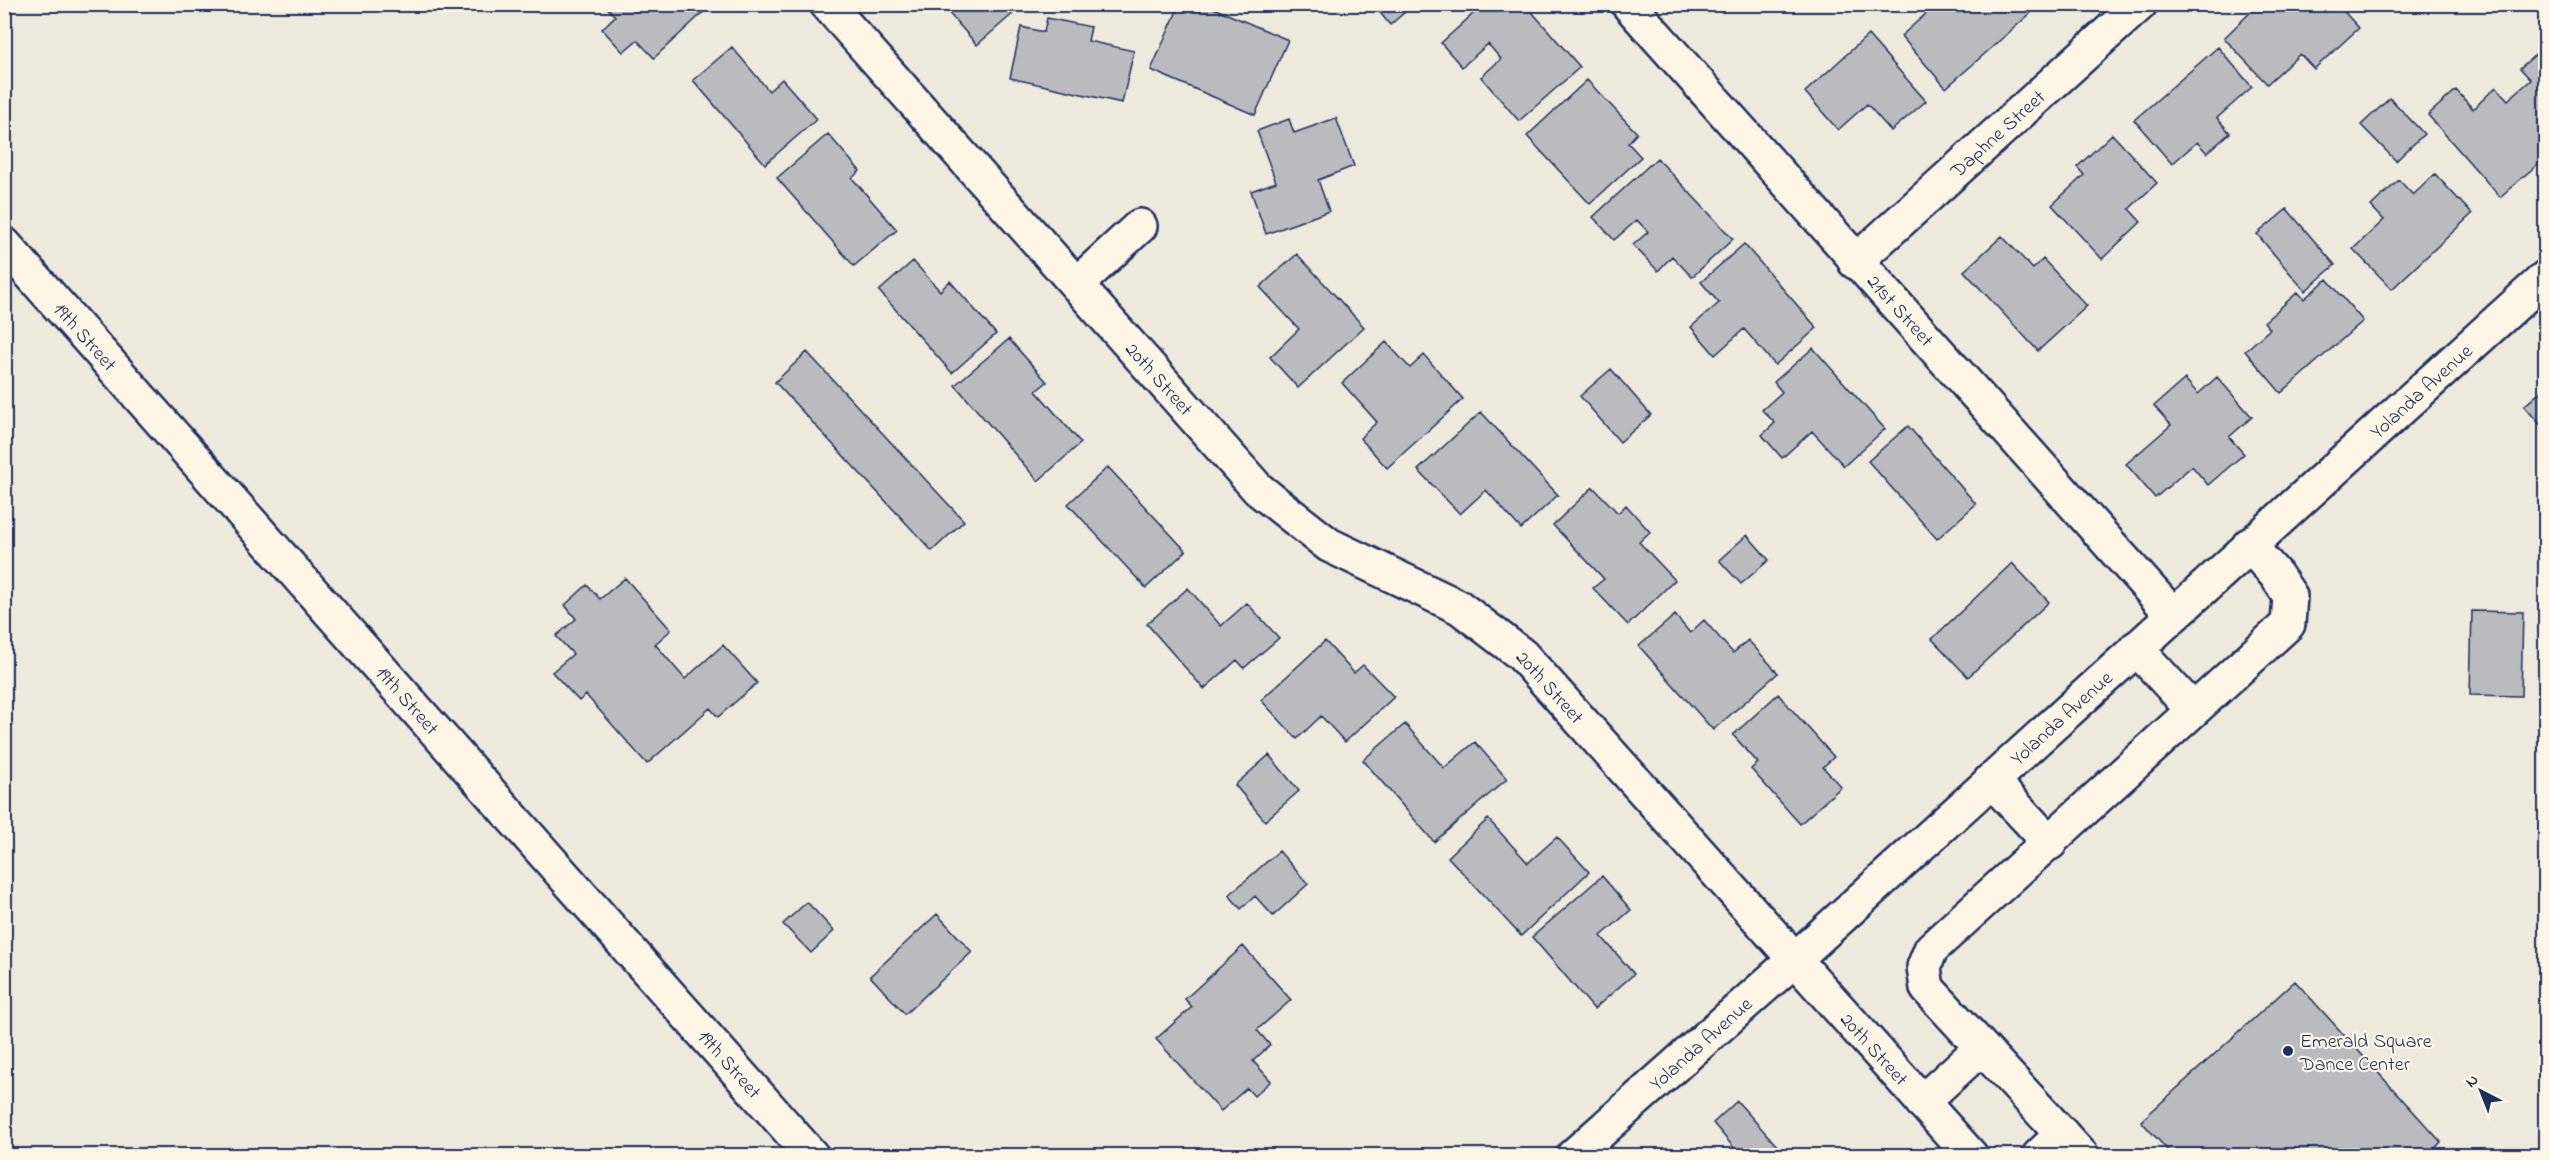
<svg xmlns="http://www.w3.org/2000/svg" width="2550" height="1160" viewBox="0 0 2550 1160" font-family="'Indie Flower',sans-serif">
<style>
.building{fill:#babbbe;stroke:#1b2f5e;stroke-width:1.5}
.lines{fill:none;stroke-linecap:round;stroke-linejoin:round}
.minor-casing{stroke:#1b2f5e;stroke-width:38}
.minor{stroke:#fcf5e5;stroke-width:33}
.poi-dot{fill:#1b2f5e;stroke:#fcf5e5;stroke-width:2}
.labels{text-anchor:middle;stroke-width:4.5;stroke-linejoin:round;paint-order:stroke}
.street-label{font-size:20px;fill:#1b2f5e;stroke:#fcf5e5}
.poi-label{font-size:20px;fill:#1b2f5e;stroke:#fcf5e5;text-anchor:start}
</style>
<rect width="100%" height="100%" fill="#eee9dd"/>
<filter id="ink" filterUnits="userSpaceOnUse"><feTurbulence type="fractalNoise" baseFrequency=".0167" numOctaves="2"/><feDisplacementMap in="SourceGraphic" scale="12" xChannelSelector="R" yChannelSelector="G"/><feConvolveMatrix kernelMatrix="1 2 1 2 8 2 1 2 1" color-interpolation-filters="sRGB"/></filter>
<g filter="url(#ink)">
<path class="building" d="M604,4H712L654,58L637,40L623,52L602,29L615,16Z
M957,4H1024L977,45L948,12Z
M1180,4H1204L1288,40L1255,115L1151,70Z
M1373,4H1414L1390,25Z
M1484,4H1525L1580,67L1519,121L1481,77L1501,59L1488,44L1462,67L1441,43Z
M1923,4H2023L2031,13L1946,88L1901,36L1929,11Z
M2259,4H2271L2275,9L2280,4H2337L2359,28L2314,69L2300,54L2267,84L2224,38Z
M1047,18L1091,27L1088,41L1134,51L1122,103L1010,78L1021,27L1044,32Z
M1868,35L1926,101L1891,131L1867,104L1838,130L1805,92Z
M732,47L769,91L782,79L817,119L765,164L693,80Z
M2218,47L2252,87L2217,118L2230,133L2207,153L2197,142L2172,164L2134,120Z
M2543,48L2546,52V157L2500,197L2428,115L2456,90L2473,109L2496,87L2508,100L2531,80L2520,68Z
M1587,80L1637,133L1628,143L1641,157L1590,204L1527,136Z
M2390,98L2424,134L2396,161L2361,125Z
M1336,118L1354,166L1318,180L1329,211L1266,234L1251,191L1276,182L1257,131L1289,119L1294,133Z
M828,134L860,171L852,178L897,230L854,266L777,178Z
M2112,134L2157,183L2129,209L2141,222L2102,259L2052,205L2084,175L2077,167Z
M1657,158L1733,239L1692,277L1672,256L1658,271L1633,245L1648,232L1637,220L1614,240L1593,217Z
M2435,174L2472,214L2392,289L2353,249L2384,220L2371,206L2399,180L2413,195Z
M2287,209L2335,265L2305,291L2257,234Z
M2002,236L2033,269L2043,259L2087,306L2038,351L1964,271Z
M1744,244L1817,328L1775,365L1744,329L1715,355L1691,327L1719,303L1701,282Z
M1297,254L1364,327L1298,388L1270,357L1299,329L1260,287Z
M913,261L940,291L950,281L996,334L952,373L879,291Z
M2327,279L2363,321L2281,393L2245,351L2270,329L2264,322L2298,292L2304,299Z
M1009,339L1047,382L1036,391L1081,443L1038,481L955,385Z
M1386,342L1410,368L1424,355L1463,399L1387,468L1360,438L1377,422L1342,383Z
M1813,348L1885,429L1844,466L1812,431L1782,458L1762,435L1775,423L1762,410L1782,392L1774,382Z
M807,352L964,521L932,551L775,382Z
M1611,369L1651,415L1620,442L1580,396Z
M2217,377L2252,417L2229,437L2244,454L2208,485L2192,466L2155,498L2126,464L2171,425L2154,406L2185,379L2198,394Z
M2546,387V431L2524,406Z
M1481,412L1558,495L1521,529L1486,490L1460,514L1418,470Z
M1908,426L1976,504L1937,539L1868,461Z
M1108,467L1186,551L1146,588L1068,504Z
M1593,487L1618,513L1626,505L1650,532L1639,542L1675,580L1628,625L1593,588L1604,579L1553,525Z
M1747,535L1769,560L1741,584L1719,560Z
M2012,563L2049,602L1968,677L1932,639Z
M625,578L671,630L655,644L685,679L723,645L757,683L718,717L710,708L647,764L586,695L579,701L552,672L573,654L556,636L576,619L565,605L587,585L600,599Z
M1188,588L1221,626L1247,603L1279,638L1244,668L1237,660L1204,689L1147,624Z
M2472,611L2523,612L2521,696L2470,695Z
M1675,615L1690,633L1704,620L1733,653L1748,640L1778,673L1713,730L1639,646Z
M1325,641L1354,673L1363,665L1394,697L1345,742L1321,716L1297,739L1261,700Z
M1778,694L1834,757L1823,767L1841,787L1800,824L1751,769L1758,763L1733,735Z
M1405,724L1444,768L1475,742L1507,779L1434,842L1363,760Z
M1269,755L1299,791L1265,821L1235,785Z
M1488,819L1528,863L1557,837L1589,872L1521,936L1448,857Z
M1279,851L1308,884L1273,916L1255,896L1241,909L1229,895Z
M1602,876L1631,910L1601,936L1634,974L1594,1009L1532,937Z
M807,902L834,931L811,953L783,924Z
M937,914L972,952L905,1014L870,976Z
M1243,946L1291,1000L1257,1030L1270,1045L1253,1061L1271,1081L1254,1096L1247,1088L1221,1111L1156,1039L1192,1007L1185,999Z
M2295,981L2441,1142L2427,1156H2173L2141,1121Z
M1737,1101L1786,1156H1741L1713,1123Z"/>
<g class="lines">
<defs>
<g id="minor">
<path id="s1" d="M827,4L1258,489L1329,545L1459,607L1522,655L1971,1156"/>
<path id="s2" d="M1628,4L2172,614"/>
<path id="s3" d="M4,244L812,1156"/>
<path id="s4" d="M1855,262L2140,4"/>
<path d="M1077,284L1140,226"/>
<path d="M2136,648L2193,710"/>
<path d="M1991,780L2050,843"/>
<path d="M1922,1102L1981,1048"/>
<path id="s5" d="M1573,1156L1794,960L2546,277"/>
<path d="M2039,1156L2062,1134"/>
<path d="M2082,1156L1927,988L1924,967L1931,949L2288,624L2290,596L2276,575L2249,545"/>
</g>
</defs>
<use href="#minor" class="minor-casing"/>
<use href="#minor" class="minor"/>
</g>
</g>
<circle class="poi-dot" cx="2288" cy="1051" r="6"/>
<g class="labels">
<g class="street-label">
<text dy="7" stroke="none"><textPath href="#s4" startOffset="192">Daphne Street</textPath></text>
<text dy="7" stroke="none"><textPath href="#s2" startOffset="410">21st Street</textPath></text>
<text dy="7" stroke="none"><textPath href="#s3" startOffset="123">19th Street</textPath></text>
<text dy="7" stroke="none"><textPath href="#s1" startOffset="501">20th Street</textPath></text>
<text dy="7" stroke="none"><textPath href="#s5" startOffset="1142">Yolanda Avenue</textPath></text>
<text dy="7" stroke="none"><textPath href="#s1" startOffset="1005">20th Street</textPath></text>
<text dy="7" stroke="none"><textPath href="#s3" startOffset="609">19th Street</textPath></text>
<text dy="7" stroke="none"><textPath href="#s5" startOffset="656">Yolanda Avenue</textPath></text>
<text dy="7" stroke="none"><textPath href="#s5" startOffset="170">Yolanda Avenue</textPath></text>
<text dy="7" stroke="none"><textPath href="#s1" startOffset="1491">20th Street</textPath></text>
<text dy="7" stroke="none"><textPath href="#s3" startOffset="1095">19th Street</textPath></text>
</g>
<g class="poi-label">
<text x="2300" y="1047">Emerald Square<tspan x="2300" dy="23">Dance Center</tspan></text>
</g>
</g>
<rect width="2550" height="1160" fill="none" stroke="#fcf5e5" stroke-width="24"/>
<rect x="12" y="12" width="2526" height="1136" fill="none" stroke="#1b2f5e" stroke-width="2" filter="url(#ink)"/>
<g transform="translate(2481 1091) rotate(318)" stroke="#fcf5e5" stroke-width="4.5" paint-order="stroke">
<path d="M0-4.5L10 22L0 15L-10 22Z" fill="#1b2f5e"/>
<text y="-9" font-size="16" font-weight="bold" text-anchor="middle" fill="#1b2f5e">N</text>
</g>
</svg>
